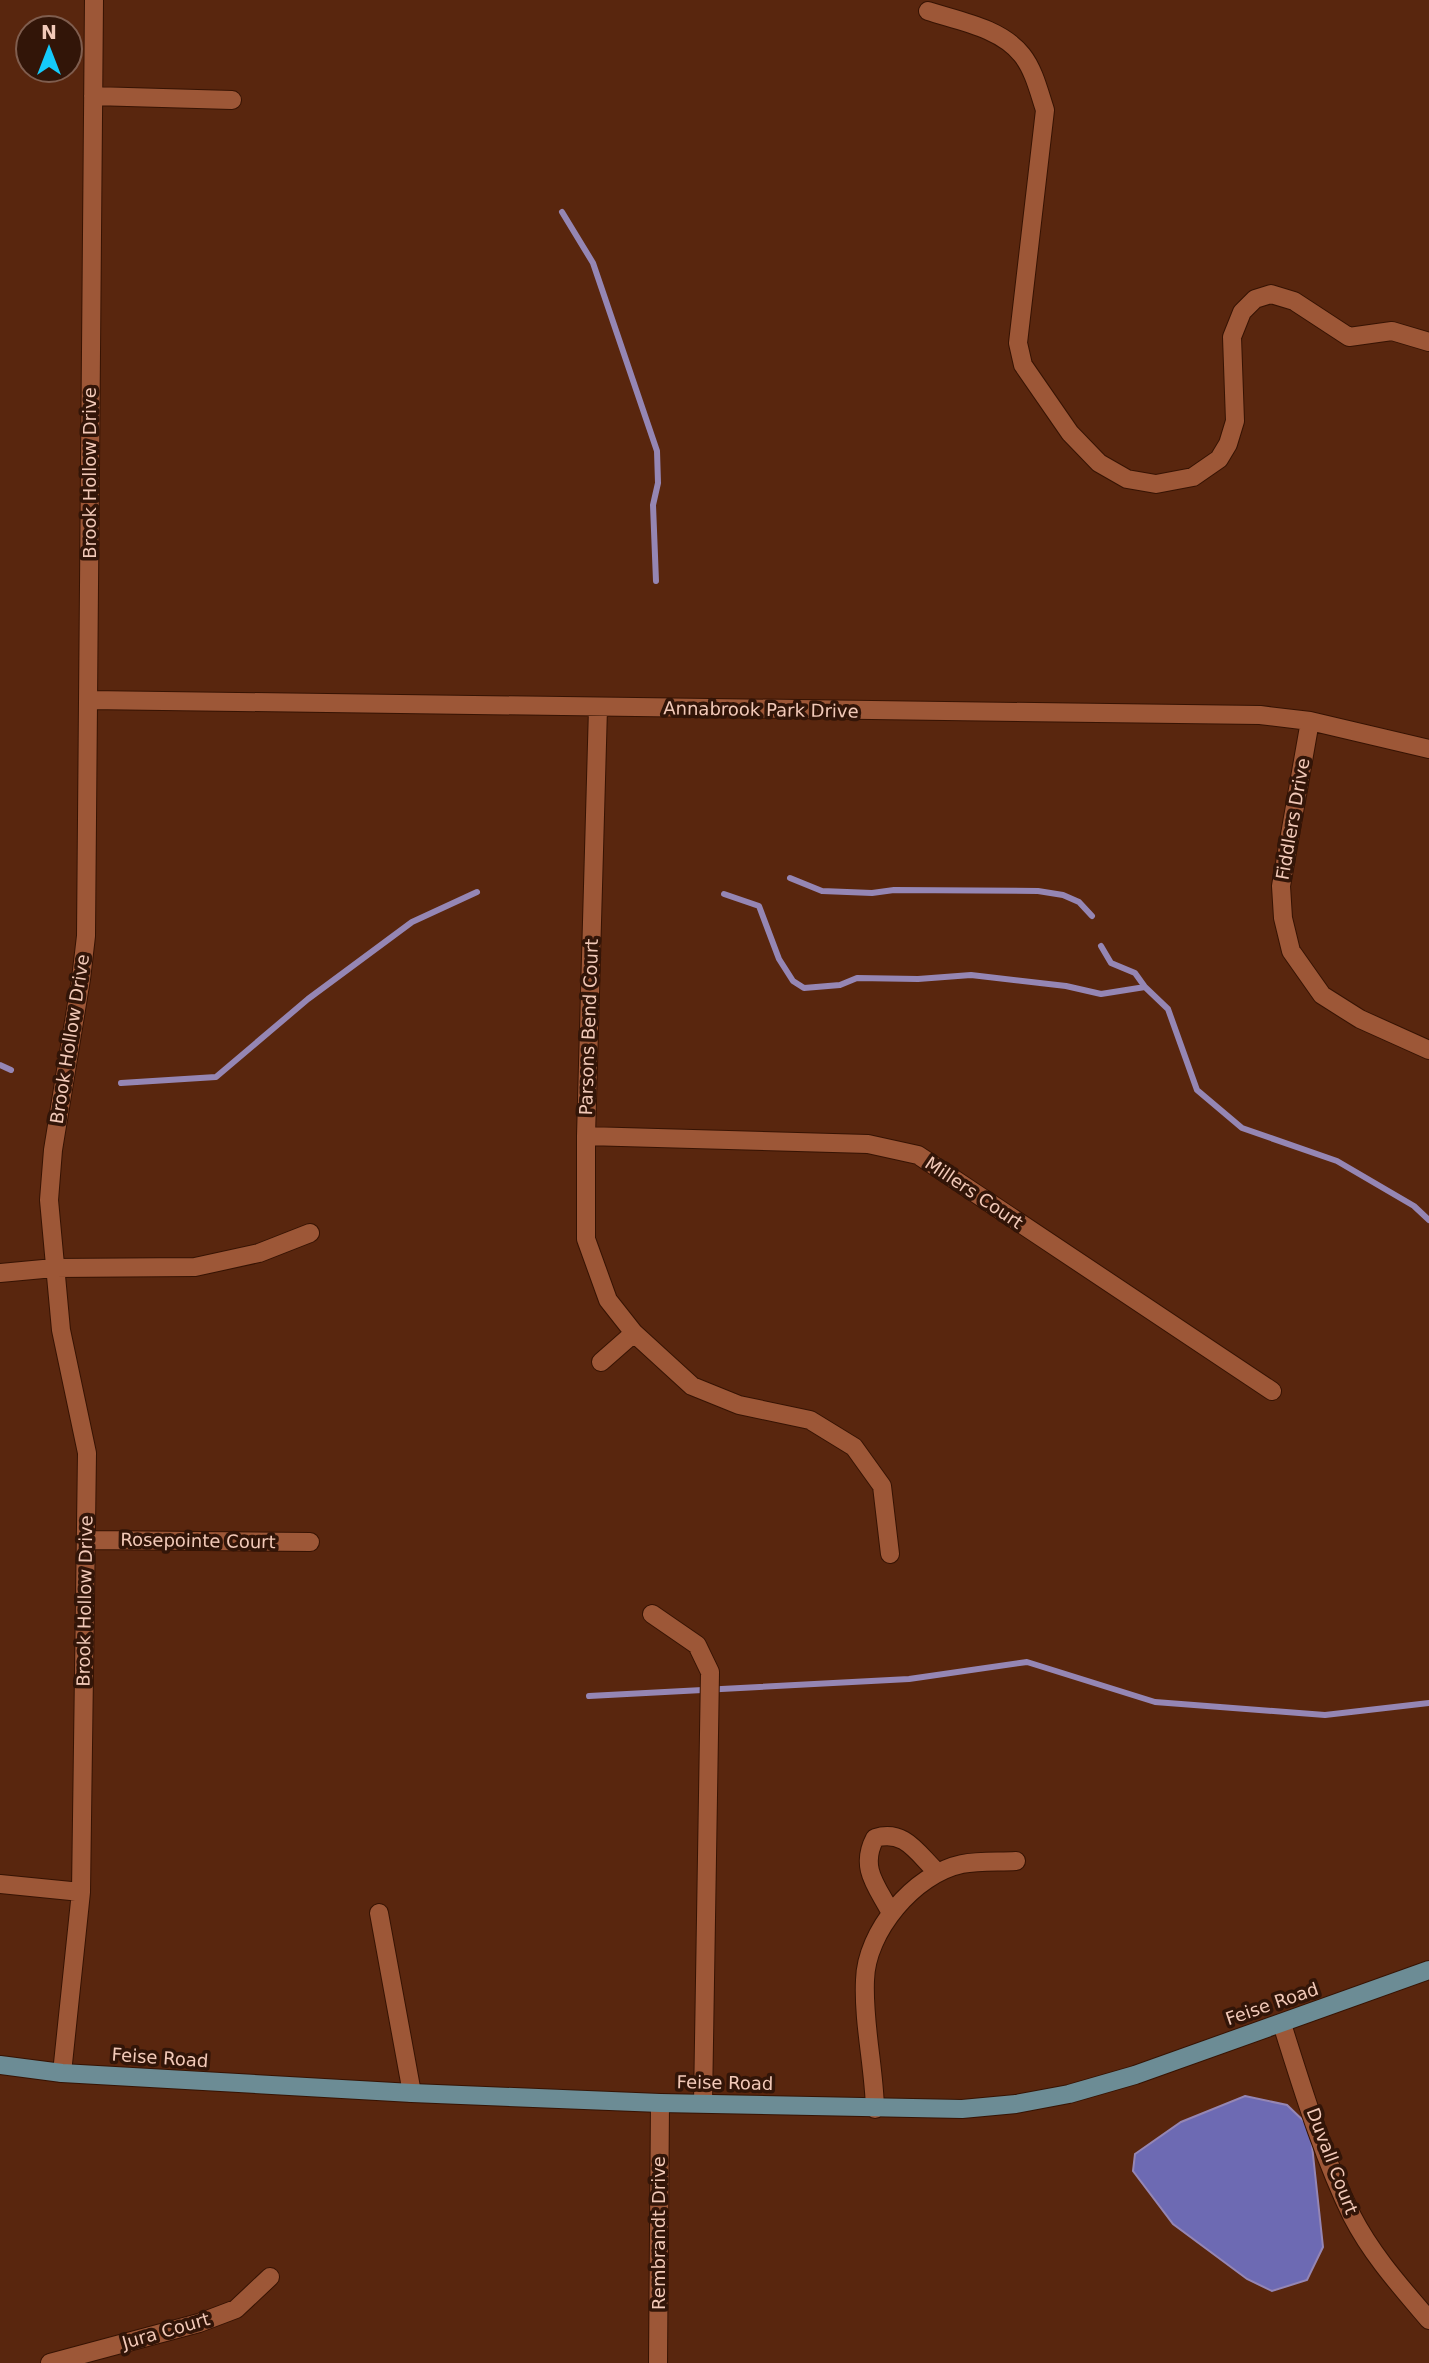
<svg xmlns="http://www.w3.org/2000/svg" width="1429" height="2363" viewBox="0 0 1429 2363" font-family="'DejaVu Sans',sans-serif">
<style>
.water{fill:#6d6ab3;stroke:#9586b4;stroke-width:2}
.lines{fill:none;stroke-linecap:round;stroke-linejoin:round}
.stream{stroke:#9586b4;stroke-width:6}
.minor-casing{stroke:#361303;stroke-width:20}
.major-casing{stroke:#361303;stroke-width:20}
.minor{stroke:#9d5737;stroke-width:18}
.major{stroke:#6c8c95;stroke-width:18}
.labels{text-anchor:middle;stroke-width:7;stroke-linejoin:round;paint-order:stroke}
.street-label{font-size:18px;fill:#f2c9b8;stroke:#321508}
</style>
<rect width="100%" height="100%" fill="#59260e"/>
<path class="water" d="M1245,2096L1287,2105L1310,2127L1323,2247L1307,2280L1272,2291L1247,2279L1173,2224L1133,2171L1135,2154L1181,2122Z"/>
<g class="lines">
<path class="stream" d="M562,212L593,263L657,451L658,483L653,505L656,581
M790,878L822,891L872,893L894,890L1038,891L1063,895L1079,902L1092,916
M724,894L759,906L779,959L793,981L804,988L840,985L857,978L918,979L971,975L1066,986L1101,994L1145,987L1168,1009L1197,1090L1242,1128L1337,1161L1414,1206L1429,1220
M1101,946L1111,963L1135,973L1145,987
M0,1065L11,1070
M121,1083L216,1077L308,999L412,922L477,892
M589,1696L909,1679L1027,1662L1155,1702L1325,1715L1429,1703"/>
<defs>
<path id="minor" d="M928,11C959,21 1001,28 1022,55C1034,70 1039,92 1045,110L1018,343L1023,365L1070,433L1099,463L1127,479L1156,484L1193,477L1219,459L1228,444L1235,421L1232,337L1242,312L1255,299L1271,294L1294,301L1349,337L1392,331L1429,342
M93,96L232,100
M89,700L1260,715L1310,721L1429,749
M598,708L586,1136V1239L608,1300L634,1333L692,1386L739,1405L810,1420L854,1447L882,1486L890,1554
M1310,721L1281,886L1283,918L1291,951L1322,995L1360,1019L1429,1050
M586,1136L868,1144L918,1155L1272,1391
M0,1273L54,1268L195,1267L259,1253L310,1233
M601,1362L634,1333
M87,1540L310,1542
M652,1614L697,1645L710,1672L703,2103
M0,1884L81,1892
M379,1913L412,2093
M891,1913C877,1886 859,1868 875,1838C905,1829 917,1853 937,1872
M1282,2024C1302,2087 1323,2157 1352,2216C1372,2255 1401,2287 1429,2320
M62,2073L81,1892L87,1453L61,1330L49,1200L53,1150L81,979L86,936L94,0
M875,2109C874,2066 863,2023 865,1980C866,1932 914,1874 962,1864C979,1861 998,1862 1016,1861
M50,2363L199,2323L236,2309L270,2277
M658,2363L660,2103"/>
<path id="major" d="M0,2065L62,2073L412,2093L660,2103L962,2109L1016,2104L1069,2094L1135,2075L1429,1970"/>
</defs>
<use href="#minor" class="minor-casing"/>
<use href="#major" class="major-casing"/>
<use href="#minor" class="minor"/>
<use href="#major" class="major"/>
</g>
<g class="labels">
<g class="street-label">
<text transform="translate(90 473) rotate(-90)" y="6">Brook Hollow Drive</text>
<text transform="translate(761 710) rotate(1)" y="6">Annabrook Park Drive</text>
<text transform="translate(1293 819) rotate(-80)" y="6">Fiddlers Drive</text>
<text transform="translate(589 1027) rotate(-88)" y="6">Parsons Bend Court</text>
<text transform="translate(70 1039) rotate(-81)" y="6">Brook Hollow Drive</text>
<text transform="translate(974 1193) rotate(34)" y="6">Millers Court</text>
<text transform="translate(198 1541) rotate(1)" y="6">Rosepointe Court</text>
<text transform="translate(85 1601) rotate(-89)" y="6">Brook Hollow Drive</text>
<text transform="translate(1272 2004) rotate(-19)" y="6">Feise Road</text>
<text transform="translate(160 2058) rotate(4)" y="6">Feise Road</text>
<text transform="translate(725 2083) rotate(1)" y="6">Feise Road</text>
<text transform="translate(1332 2161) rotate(69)" y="6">Duvall Court</text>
<text transform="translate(659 2233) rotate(-90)" y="6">Rembrandt Drive</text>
<text transform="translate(166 2331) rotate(-16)" y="6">Jura Court</text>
</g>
</g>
<g transform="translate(49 49)"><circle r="33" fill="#321508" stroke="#7f5d4e" stroke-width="2"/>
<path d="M0-5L12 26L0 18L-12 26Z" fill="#15cafb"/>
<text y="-10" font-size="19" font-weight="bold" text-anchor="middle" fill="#f2c9b8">N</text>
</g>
</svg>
